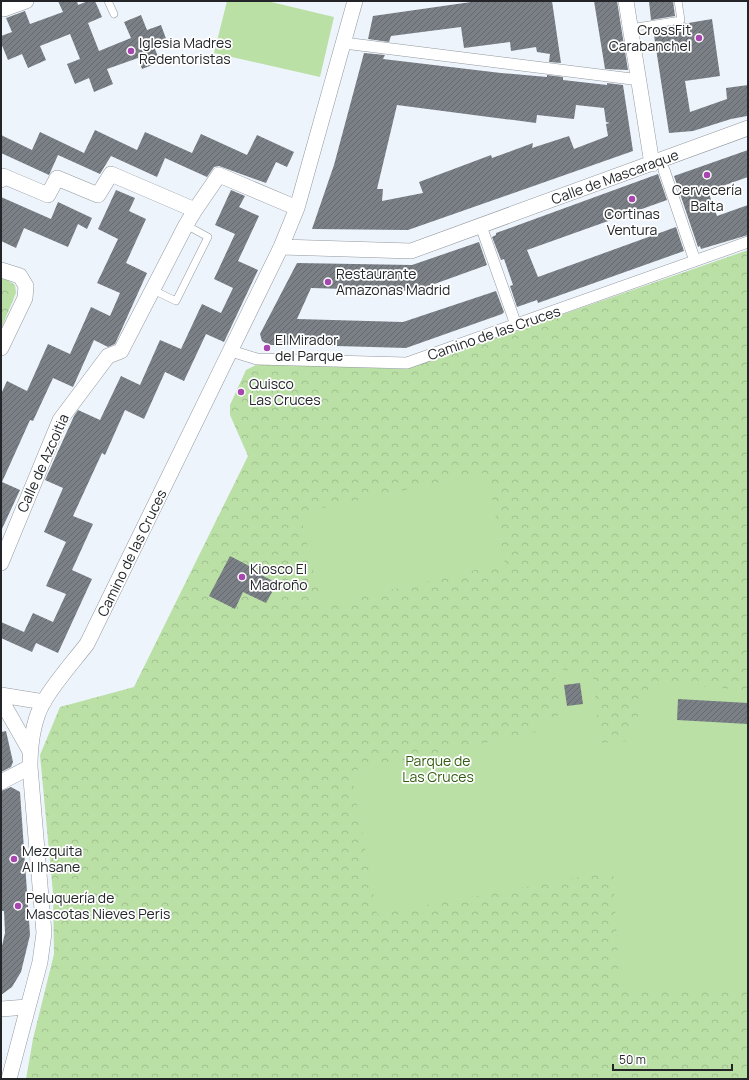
<svg xmlns="http://www.w3.org/2000/svg" width="749" height="1080" viewBox="0 0 749 1080" font-family="Manrope,sans-serif">
<style>
.forest{fill:url(#forest-crowns)}
.pitch{fill:#bae0a6}
.building{fill:url(#building-hatch);fill-rule:evenodd}
.lines{fill:none;stroke-linecap:round;stroke-linejoin:round}
.service-casing{stroke:#9399a0;stroke-width:8}
.pedestrian-casing{stroke:#9399a0;stroke-width:12}
.minor-casing{stroke:#9399a0;stroke-width:16}
.service{stroke:#fff;stroke-width:7}
.pedestrian{stroke:#fff;stroke-width:11}
.minor{stroke:#fff;stroke-width:15}
.poi-dot{fill:#a646ae;stroke:#fff;stroke-width:1.5}
.labels{text-anchor:middle;stroke-width:3.5;stroke-linejoin:round;paint-order:stroke}
.poi-label{font-size:14px;fill:#232528;stroke:#fff;text-anchor:start}
.street-label{font-size:14px;fill:#232528;stroke:#fff}
.park-label{font-size:14px;fill:#315d10;stroke:#fff}
</style>
<defs>
<pattern id="forest-crowns" width="20" height="18" patternUnits="userSpaceOnUse"><rect width="20" height="18" fill="#bae0a6"/><path d="M2 6a3 3 0 1 1 6 0M12 15a3 3 0 1 1 6 0" fill="none" stroke="#a0c08f"/></pattern>
<pattern id="building-hatch" width="6" height="6" patternUnits="userSpaceOnUse"><rect width="6" height="6" fill="#7b8087"/><path d="M-1 1l2-2M0 6l6-6M5 7l2-2" fill="none" stroke="#64696e"/></pattern>
</defs>
<rect width="100%" height="100%" fill="#eef4fc"/>
<path class="forest" d="M748,250V1079H26L33,1039L54,954L53,893L40,755L60,707L134,687L248,456L230,415V405L246,370L260,363L405,369Z
M1,278L6,279L15,285L16,293L1,329Z"/>
<path class="pitch" d="M227,1H267L334,17L320,77L214,53Z
M487,472L505,563L322,606L300,513Z
M554,668L593,675L600,743L628,741L651,683L748,690V991H620L613,871L377,914L351,771L541,731L539,720L562,715Z"/>
<path class="building" d="M58,1H77L78,5L88,1H95L102,17L88,23L99,51L131,38L124,22L141,15L147,30L161,25L168,44L155,49L160,62L142,69L138,58L107,69L113,84L94,92L89,78L75,84L67,64L80,59L70,34L40,46L46,60L28,68L22,54L8,60L1,43V36L12,32L6,18L25,11L30,24L63,12Z
M478,1H552L561,63L549,62L550,54L537,52L536,47L511,51L510,42L464,48L461,27L391,36L389,42L368,39L373,16Z
M594,1H617L628,70L605,69Z
M649,1H673L675,16L651,20Z
M712,19L720,76L685,81L690,112L727,99L726,88L748,85L747,116L731,119L693,131L669,133L653,29Z
M364,53L385,55L383,59L501,73L547,77V75L563,77V80L607,85V83L623,85L633,151L408,230L312,229L334,165ZM397,105L536,123L537,115L574,119L576,105L604,108L606,122L610,123L606,124L608,136L587,144L574,149L569,136L532,148L533,143L492,158L491,155L419,182L423,193L382,201L383,189H377Z
M95,130L137,150L145,132L192,153L201,134L247,155L257,135L294,152L287,167L276,162L266,183L219,166L214,167L207,177L165,158L157,177L111,156L100,174L58,155L49,175L1,153V135L32,150L40,132L84,153Z
M748,150V177L708,191L717,216L748,205V235L701,249L700,246L698,247L674,176Z
M658,174L667,200L527,250L538,277L676,227L684,251L538,303L537,300L517,307L510,286L513,285L504,259L501,260L492,237L496,235V233Z
M116,190L135,198L129,211L146,219L126,263L147,273L115,344L108,347L94,340L73,387L53,378L33,421L30,420L2,482L20,490L1,531V394L7,381L27,391L48,344L70,354L91,307L110,316L120,293L97,283L118,239L98,229Z
M231,190L245,196L239,207L259,216L238,261L258,270L224,342L206,334L184,381L165,372L144,419L125,410L105,455L102,453L73,516L93,524L72,570L92,579L58,653L36,643L32,652L1,638V622L24,632L33,613L53,622L66,594L46,586L66,542L44,532L63,488L45,480L74,416L78,410L100,420L121,376L140,385L160,340L181,349L202,304L221,313L233,288L214,279L235,234L215,225Z
M1,197L51,219L58,202L92,218L87,229L78,224L68,247L24,228L16,248L1,241Z
M479,242L487,265L415,291L311,288L297,319L403,322L496,291L504,312L502,314L406,348L302,345H269L262,341L260,334L297,263L412,265Z
M230,556L255,569L253,571L277,583L266,603L243,592L235,609L209,596Z
M580,683L583,704L567,706L564,685Z
M678,699L748,703V724L677,720Z
M6,731L13,762L11,767L1,772V732Z
M11,787L20,792L30,935L21,972L12,987L1,995V950L5,933L4,911H1V791Z"/>
<g class="lines">
<defs>
<path id="service" d="M108,1L114,14
M630,28L681,20L678,1
M153,290L176,301L208,237L186,225"/>
<path id="pedestrian" d="M344,43L632,79
M664,170L695,261
M481,226L516,325
M231,351L257,359L407,363L748,242"/>
<path id="minor" d="M626,1L652,164
M1,3L4,9L26,1
M1,180L3,176L48,195L57,178L98,195L111,174L195,210L219,175L297,208
M281,247L411,251L748,128
M1,270L20,276L26,286L25,298L1,348
M1,563L60,420L108,356L121,351L186,225L195,210
M1,695L44,702
M1,700L30,751
M1,782L30,767
M1,1009L27,1007
M9,1079L40,962L44,933L30,767C30,746 33,720 44,701C56,681 73,662 87,644L281,247L297,208L355,1"/>
</defs>
<use href="#service" class="service-casing"/>
<use href="#pedestrian" class="pedestrian-casing"/>
<use href="#minor" class="minor-casing"/>
<use href="#service" class="service"/>
<use href="#pedestrian" class="pedestrian"/>
<use href="#minor" class="minor"/>
</g>
<g class="poi-dot">
<circle cx="699" cy="38" r="4"/>
<circle cx="131" cy="51" r="4"/>
<circle cx="707" cy="175" r="4"/>
<circle cx="632" cy="199" r="4"/>
<circle cx="328" cy="282" r="4"/>
<circle cx="267" cy="348" r="4"/>
<circle cx="241" cy="392" r="4"/>
<circle cx="242" cy="577" r="4"/>
<circle cx="14" cy="859" r="4"/>
<circle cx="18" cy="906" r="4"/>
</g>
<g class="labels">
<g class="poi-label">
<text x="691" y="35" text-anchor="end">CrossFit<tspan x="691" dy="16">Carabanchel</tspan></text>
<text x="139" y="48">Iglesia Madres<tspan x="139" dy="16">Redentoristas</tspan></text>
<text x="707" y="195" text-anchor="middle">Cervecería<tspan x="707" dy="16">Balta</tspan></text>
<text x="632" y="219" text-anchor="middle">Cortinas<tspan x="632" dy="16">Ventura</tspan></text>
<text x="336" y="279">Restaurante<tspan x="336" dy="16">Amazonas Madrid</tspan></text>
<text x="275" y="345">El Mirador<tspan x="275" dy="16">del Parque</tspan></text>
<text x="249" y="389">Quisco<tspan x="249" dy="16">Las Cruces</tspan></text>
<text x="250" y="574">Kiosco El<tspan x="250" dy="16">Madroño</tspan></text>
<text x="22" y="856">Mezquita<tspan x="22" dy="16">Al Ihsane</tspan></text>
<text x="26" y="903">Peluquería de<tspan x="26" dy="16">Mascotas Nieves Peris</tspan></text>
</g>
<g class="street-label">
<text transform="translate(615 177) rotate(-20)" y="5">Calle de Mascaraque</text>
<text transform="translate(494 333) rotate(-19)" y="5">Camino de las Cruces</text>
<text transform="translate(43 463) rotate(-66)" y="5">Calle de Azcoitia</text>
<text transform="translate(132 553) rotate(-64)" y="5">Camino de las Cruces</text>
</g>
<g class="park-label">
<text x="438" y="766">Parque de<tspan x="438" dy="16">Las Cruces</tspan></text>
</g>
</g>
<rect width="749" height="1080" fill="none" stroke="#232528" stroke-width="4"/>
<path d="M613 1064v6h119v-6" fill="none" stroke="#232528" stroke-width="2"/>
<text x="619" y="1064" font-size="12" fill="#232528" stroke="#ffffff" stroke-width="3" paint-order="stroke">50 m</text>
</svg>
